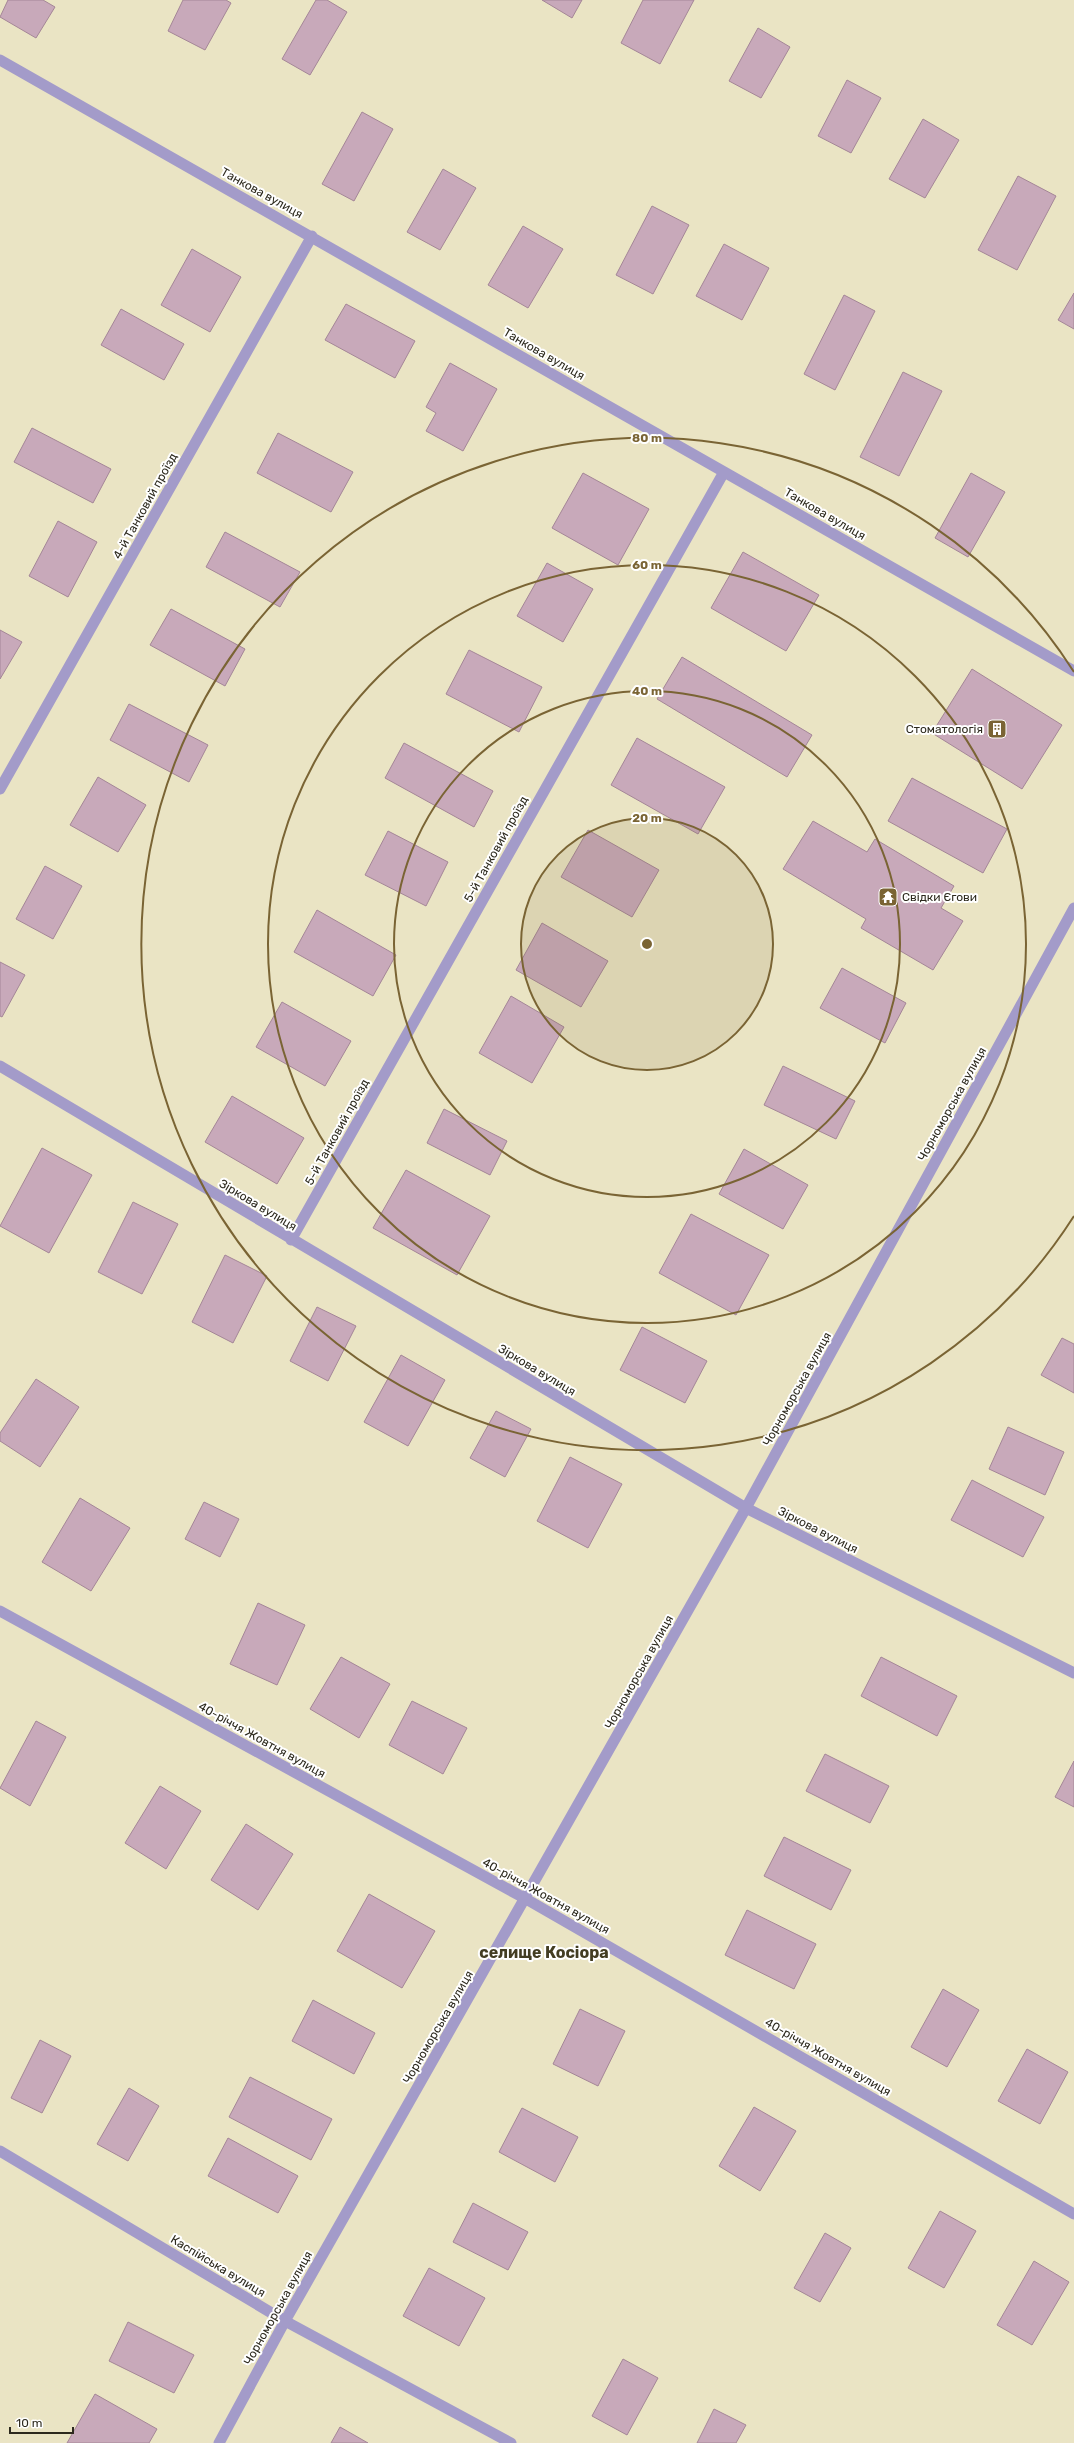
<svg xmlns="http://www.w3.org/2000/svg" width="1074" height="2443" viewBox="0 0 1074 2443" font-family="Rubik,sans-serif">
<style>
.building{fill:#c8a9ba;stroke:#a48697}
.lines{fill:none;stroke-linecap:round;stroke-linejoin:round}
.minor{stroke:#a39bc9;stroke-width:11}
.ring{fill:none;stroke:#7a6434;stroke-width:2}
.labels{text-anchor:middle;stroke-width:4;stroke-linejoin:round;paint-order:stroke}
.street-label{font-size:12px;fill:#2c291d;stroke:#fff}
.poi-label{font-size:12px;fill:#2c291d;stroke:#fff;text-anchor:end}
.district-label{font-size:16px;font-weight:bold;fill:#433d22;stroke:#fff}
.centre{fill:#7a6434;stroke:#fff;stroke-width:2}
.ring-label{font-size:12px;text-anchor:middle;font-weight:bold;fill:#7a6434;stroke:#fff;stroke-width:4;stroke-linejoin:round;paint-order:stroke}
</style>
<rect width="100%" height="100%" fill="#eae4c4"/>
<path class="building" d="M8,0H43L55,7L36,38L0,17Z
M183,0H226L231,3L205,50L168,31Z
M316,0H327L347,12L310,75L282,59Z
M542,0H582L572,18Z
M643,0H694L660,64L621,43Z
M758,28L790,47L761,98L729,81Z
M847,80L881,98L851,153L818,136Z
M362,112L393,129L354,201L322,184Z
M923,119L959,140L925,198L889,179Z
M443,169L476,188L440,250L407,232Z
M1018,176L1056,196L1017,270L978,250Z
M652,206L689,225L653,294L616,275Z
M523,226L563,249L528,308L488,285Z
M724,244L769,268L742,320L696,296Z
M192,249L241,277L210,332L161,305Z
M1074,293V329L1058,320Z
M844,295L875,311L835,390L804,374Z
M346,304L415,341L395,378L325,340Z
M121,309L184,344L164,380L101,345Z
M450,363L497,389L463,451L426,431L436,413L426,407Z
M903,372L942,391L899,476L860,457Z
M32,428L111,469L93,503L14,462Z
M278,433L353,472L331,512L257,473Z
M583,473L649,509L618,565L552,528Z
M971,473L1005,492L968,557L935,538Z
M58,521L97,542L68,597L29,576Z
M225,532L300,572L280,607L206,567Z
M743,552L819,595L786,651L711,608Z
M547,563L593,589L563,642L517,616Z
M171,609L245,649L225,686L150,645Z
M0,630L22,642L0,679Z
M469,650L542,687L519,732L446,694Z
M682,657L812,735L787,777L657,699Z
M972,669L1062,725L1022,789L932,733Z
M129,704L208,745L189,782L110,740Z
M637,738L725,787L698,834L611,785Z
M404,743L493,791L474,827L385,778Z
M98,777L146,805L118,852L70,825Z
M912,778L1007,829L983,873L888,821Z
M813,821L867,852L875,839L954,886L941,908L963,921L933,970L861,928L866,919L783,869Z
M588,830L659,870L632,917L561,877Z
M388,831L448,862L426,906L365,875Z
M45,866L82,886L53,939L16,919Z
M317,910L396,955L373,996L294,952Z
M542,923L608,961L581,1007L516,970Z
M0,962L25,975L2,1017L0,1016Z
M842,968L906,1003L885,1043L820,1008Z
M511,996L564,1027L532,1083L479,1053Z
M282,1002L351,1041L325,1086L256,1047Z
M783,1066L855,1101L836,1139L764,1105Z
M232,1096L304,1138L277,1184L205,1142Z
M444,1109L507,1141L490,1175L427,1143Z
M42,1148L92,1175L49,1253L0,1226Z
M744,1149L808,1185L783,1229L719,1194Z
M406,1170L490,1216L457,1275L373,1228Z
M133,1202L178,1224L142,1294L98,1272Z
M691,1214L769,1255L736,1315L659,1273Z
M225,1255L267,1276L233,1343L192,1322Z
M317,1307L356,1326L328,1381L290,1361Z
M642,1327L707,1361L685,1403L620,1370Z
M1062,1338L1074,1344V1393L1041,1375Z
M401,1355L445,1380L408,1446L364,1422Z
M36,1379L79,1407L40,1467L0,1441V1433Z
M496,1411L531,1429L505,1477L470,1458Z
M1008,1427L1064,1452L1045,1495L989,1469Z
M570,1457L622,1484L588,1548L537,1521Z
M972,1480L1044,1517L1023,1557L951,1520Z
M80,1498L130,1528L91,1591L42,1562Z
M204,1502L239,1519L220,1557L185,1539Z
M258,1603L305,1625L277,1685L230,1664Z
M341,1657L390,1684L359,1738L310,1709Z
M881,1657L957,1696L937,1736L861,1696Z
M412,1701L467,1728L443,1774L389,1745Z
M36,1721L66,1737L30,1806L0,1788Z
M825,1754L889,1786L870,1823L806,1791Z
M1074,1761V1807L1055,1797Z
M160,1786L201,1811L166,1869L125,1843Z
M246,1824L293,1854L258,1910L211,1880Z
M784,1837L851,1870L831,1910L764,1876Z
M369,1894L435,1931L402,1988L337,1951Z
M747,1910L816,1944L794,1989L725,1955Z
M943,1989L979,2010L947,2067L911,2047Z
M313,2000L375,2033L354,2074L292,2041Z
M580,2009L625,2031L598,2086L553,2064Z
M40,2040L71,2056L42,2113L11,2098Z
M1027,2049L1068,2072L1040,2124L998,2101Z
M250,2077L332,2119L311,2160L229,2117Z
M129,2088L159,2106L128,2161L97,2144Z
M754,2107L796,2131L760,2191L719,2166Z
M522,2108L578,2137L555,2182L499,2152Z
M228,2138L298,2176L278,2213L208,2176Z
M473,2203L528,2232L508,2270L453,2242Z
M940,2211L976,2231L944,2288L908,2268Z
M825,2233L851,2248L820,2302L794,2288Z
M1034,2261L1069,2282L1032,2345L997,2325Z
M429,2268L485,2298L459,2346L403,2316Z
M128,2322L194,2355L174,2393L109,2361Z
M623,2359L658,2378L627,2435L592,2416Z
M95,2394L157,2429L149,2443H67Z
M714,2409L746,2425L736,2443H697Z
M340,2427L368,2443H331Z"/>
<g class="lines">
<path class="minor" d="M0,60L1074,671
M0,789L312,236
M0,1066L746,1508L1074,1673
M291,1240L724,472
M0,1611L526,1899L1074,2214
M0,2151L285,2321L511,2443
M219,2443L285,2321L746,1508L1074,908"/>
</g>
<circle cx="647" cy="944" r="126" fill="#7a6434" fill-opacity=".12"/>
<g class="ring">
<circle cx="647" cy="944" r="126"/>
<circle cx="647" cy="944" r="253"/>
<circle cx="647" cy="944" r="379"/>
<path d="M1074 1216A506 506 0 1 1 1074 672"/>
</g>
<defs>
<symbol id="building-square" viewBox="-11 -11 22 22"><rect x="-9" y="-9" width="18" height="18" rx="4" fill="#7a6434" stroke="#fff"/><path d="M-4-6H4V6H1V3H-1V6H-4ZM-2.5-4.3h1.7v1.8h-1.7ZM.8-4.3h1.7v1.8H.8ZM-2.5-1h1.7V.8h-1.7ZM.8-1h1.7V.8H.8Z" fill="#fff"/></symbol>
<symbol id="temple-square" viewBox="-11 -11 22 22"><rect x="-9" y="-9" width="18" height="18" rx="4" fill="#7a6434" stroke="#fff"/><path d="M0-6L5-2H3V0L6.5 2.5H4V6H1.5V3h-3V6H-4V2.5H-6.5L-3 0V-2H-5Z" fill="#fff"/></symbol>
</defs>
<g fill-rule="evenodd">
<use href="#building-square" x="986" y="718" width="22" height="22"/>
<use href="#temple-square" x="877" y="886" width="22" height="22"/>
</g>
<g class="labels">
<g class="street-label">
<text transform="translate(262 193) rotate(29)" y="4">Танкова вулиця</text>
<text transform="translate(544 354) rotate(30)" y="4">Танкова вулиця</text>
<text transform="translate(145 506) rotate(-61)" y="4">4-й Танковий проїзд</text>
<text transform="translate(825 514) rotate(30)" y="4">Танкова вулиця</text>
<text transform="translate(496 849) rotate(-61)" y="4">5-й Танковий проїзд</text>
<text transform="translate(952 1104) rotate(-61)" y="4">Чорноморська вулиця</text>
<text transform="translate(337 1132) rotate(-61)" y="4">5-й Танковий проїзд</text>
<text transform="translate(258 1205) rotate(31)" y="4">Зіркова вулиця</text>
<text transform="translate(537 1370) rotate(31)" y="4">Зіркова вулиця</text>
<text transform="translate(797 1389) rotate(-61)" y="4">Чорноморська вулиця</text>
<text transform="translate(818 1530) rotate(27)" y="4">Зіркова вулиця</text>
<text transform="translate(639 1672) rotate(-61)" y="4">Чорноморська вулиця</text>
<text transform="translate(262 1740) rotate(29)" y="4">40-річчя Жовтня вулиця</text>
<text transform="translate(546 1896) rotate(29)" y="4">40-річчя Жовтня вулиця</text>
<text transform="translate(438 2027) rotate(-60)" y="4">Чорноморська вулиця</text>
<text transform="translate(828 2057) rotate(30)" y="4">40-річчя Жовтня вулиця</text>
<text transform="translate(218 2266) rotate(31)" y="4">Каспійська вулиця</text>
<text transform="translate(278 2308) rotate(-61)" y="4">Чорноморська вулиця</text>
</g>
<g class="poi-label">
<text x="983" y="733">Стоматологія</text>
<text x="902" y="901" text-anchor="start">Свідки Єгови</text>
</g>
<g class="district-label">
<text x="544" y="1958">селище Косіора</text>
</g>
</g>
<circle cx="647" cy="944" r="6" class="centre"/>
<g class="ring-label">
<text x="647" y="442">80 m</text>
<text x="647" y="569">60 m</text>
<text x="647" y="695">40 m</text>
<text x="647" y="822">20 m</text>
</g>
<path d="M10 2427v6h63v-6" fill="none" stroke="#2c291d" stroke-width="2"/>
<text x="16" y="2427" font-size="12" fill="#2c291d" stroke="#ffffff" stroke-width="3" paint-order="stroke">10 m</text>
</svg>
